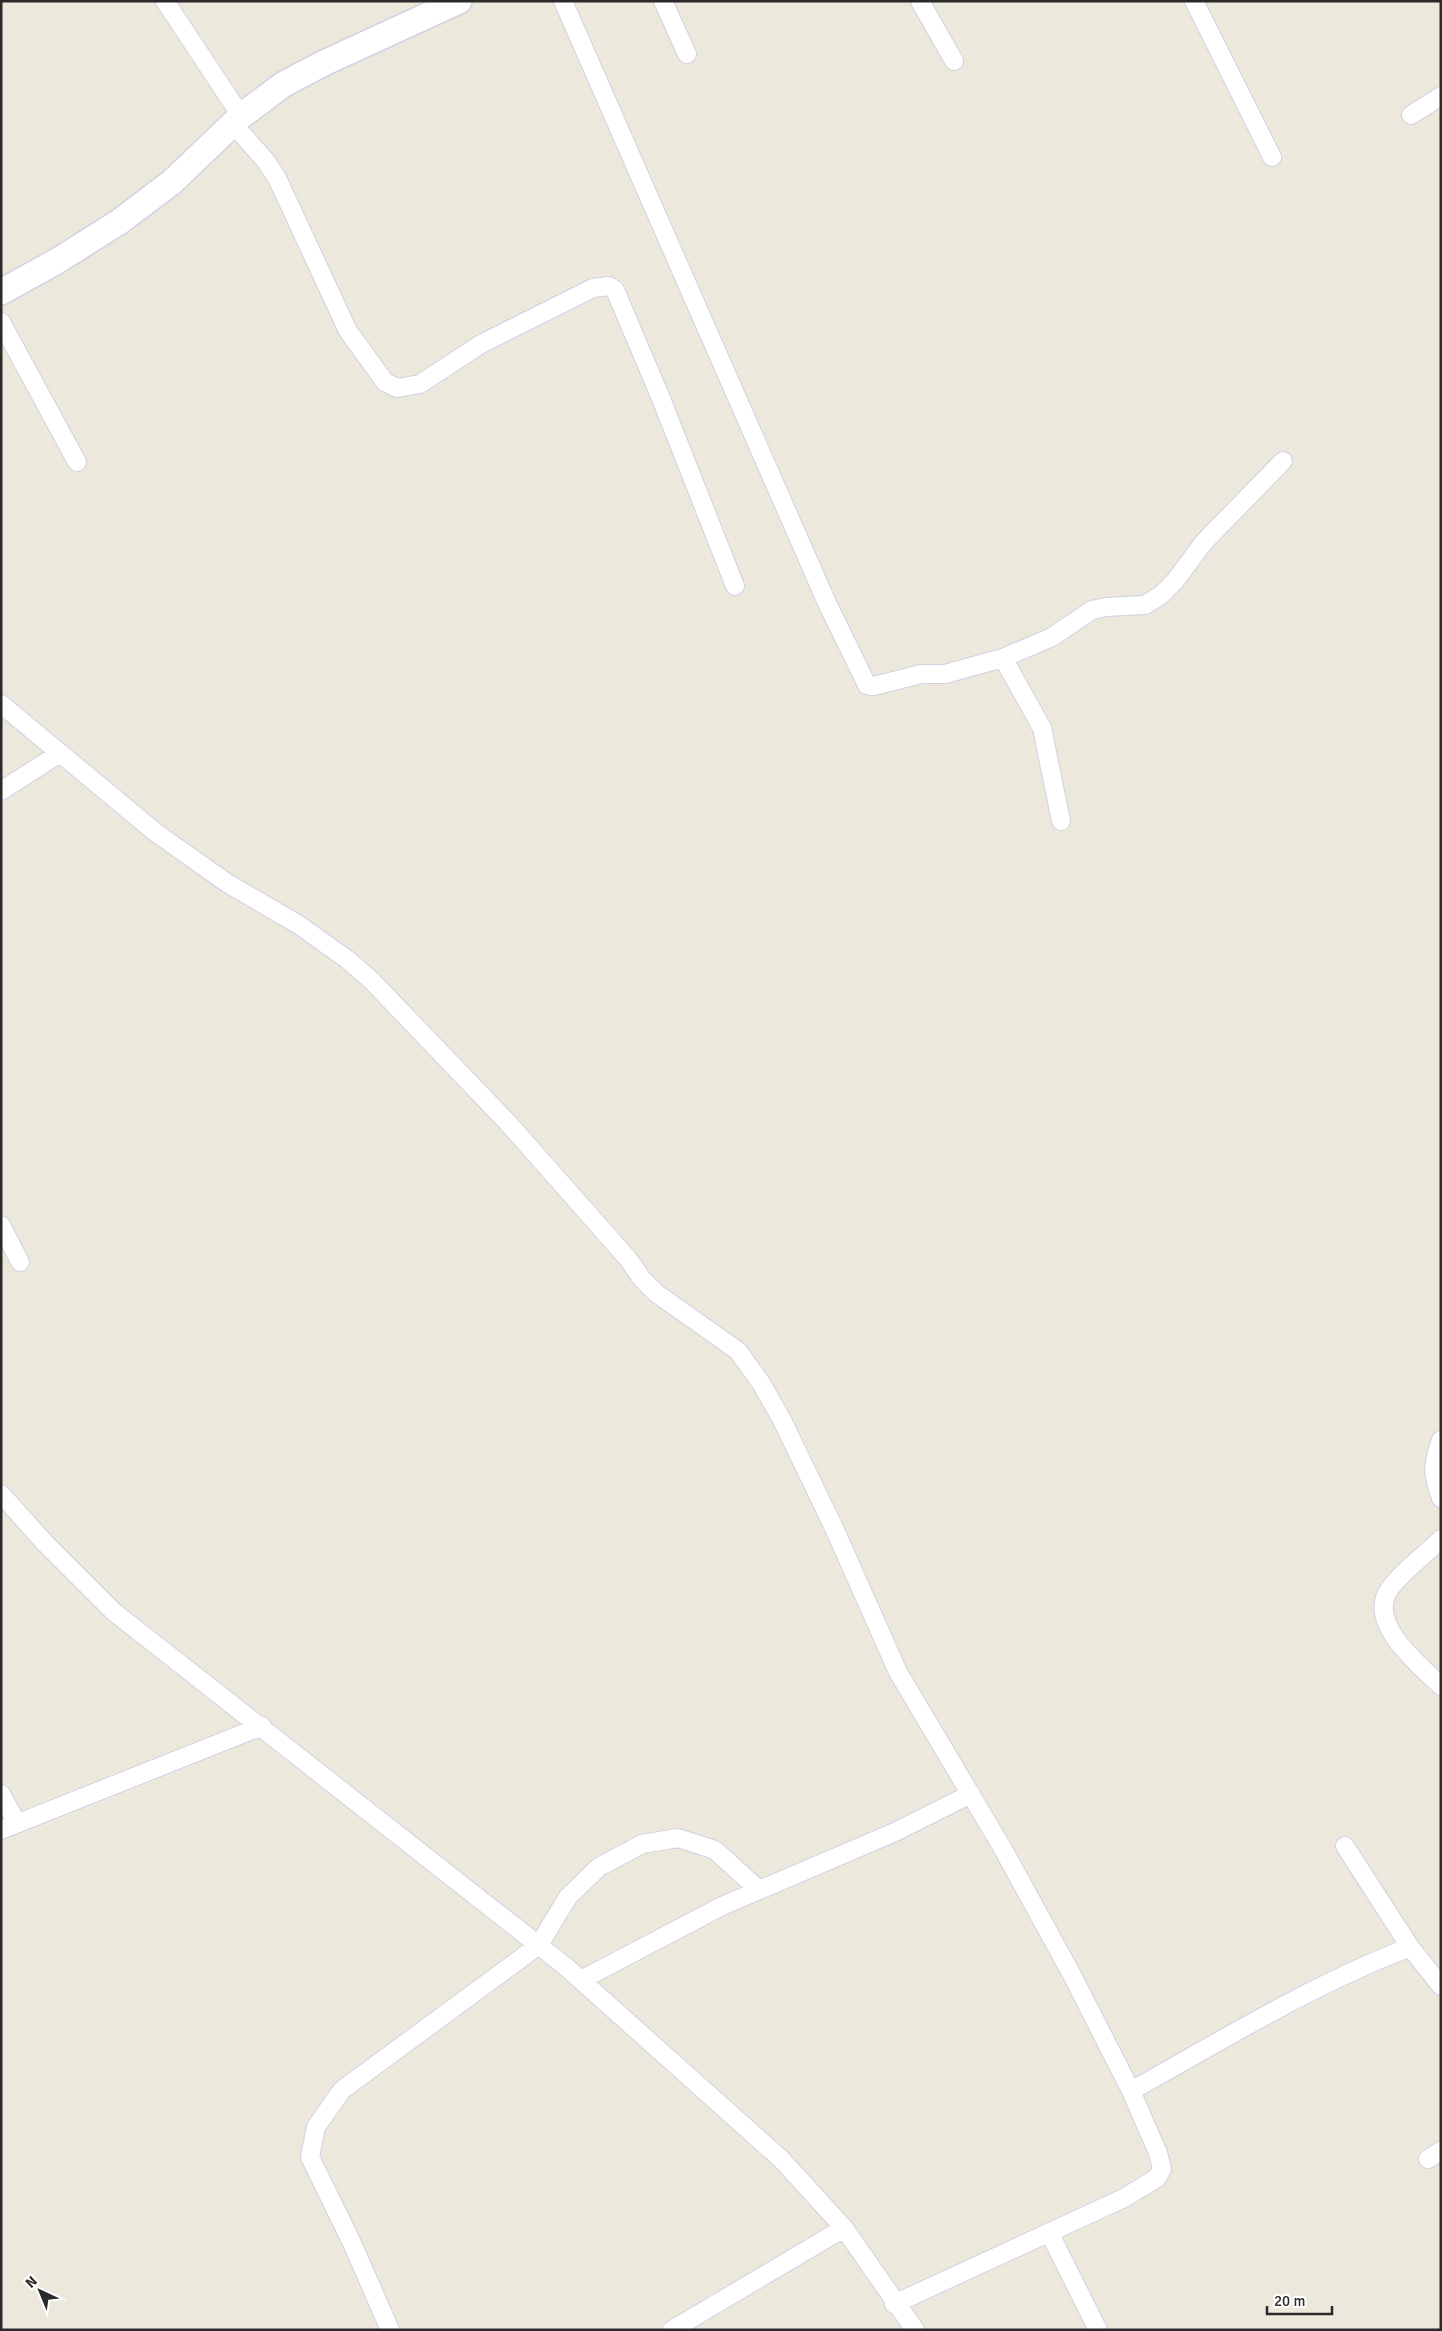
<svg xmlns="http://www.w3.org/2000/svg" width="1442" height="2331" viewBox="0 0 1442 2331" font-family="Signika,sans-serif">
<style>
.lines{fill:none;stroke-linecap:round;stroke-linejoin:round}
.street-casing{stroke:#d1d2e2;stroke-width:20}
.secondary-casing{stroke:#d1d2e2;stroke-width:28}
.street{stroke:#fff;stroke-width:18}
.secondary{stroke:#fff;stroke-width:25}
</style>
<rect width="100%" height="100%" fill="#ece8dc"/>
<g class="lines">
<defs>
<path id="street" d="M165,1L241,116
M563,1L827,603L867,685L874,686L921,674H945L1003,658L1052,637L1092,610L1106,607L1145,605L1161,595L1175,581L1204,542L1283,461
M663,1L687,54
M920,1L954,61
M1194,1L1272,157
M1411,115L1441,96
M233,124L265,160L277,178L348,331L385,382L397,388L420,384L481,344L593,288L609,286L615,290L660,396L735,586
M1,322L77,462
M1003,658L1042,728L1061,821
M1,704L155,832L227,883L299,925L348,960L371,980L509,1124L629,1260L642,1279L656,1293L738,1351L761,1383L782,1420L834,1528L898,1672L1003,1849L1072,1975L1131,2091L1158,2153L1162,2169L1157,2178L1124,2198L894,2304
M1,791L60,753
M1,1225L20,1262
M1441,1440C1432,1466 1432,1473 1441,1498
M1,1494L44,1542L114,1612L565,1966L781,2159L844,2228L915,2330
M1441,1539C1425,1555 1405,1569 1391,1587C1364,1621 1418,1664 1441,1686
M1,1794L17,1823
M1,1830L262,1726
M1345,1846L1410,1947
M581,1980L722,1906L895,1832L971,1794
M1131,2091C1222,2040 1312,1985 1410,1947L1441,1986
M1428,2159L1441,2151
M1049,2232L1098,2330
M390,2330L352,2243L310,2157L316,2127L342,2090L539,1945L568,1897L599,1867L642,1844L678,1838L715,1850L759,1890
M672,2330L844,2228"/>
<path id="secondary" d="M1,292L57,261L119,222L172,182L241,116L284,84L324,63L459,1"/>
</defs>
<use href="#street" class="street-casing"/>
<use href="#secondary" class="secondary-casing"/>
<use href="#street" class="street"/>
<use href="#secondary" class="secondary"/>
</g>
<rect width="1442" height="2331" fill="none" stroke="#2a2a2a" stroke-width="5"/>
<g transform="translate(40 2291) rotate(316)" stroke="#ffffff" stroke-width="4" paint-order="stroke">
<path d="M0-4L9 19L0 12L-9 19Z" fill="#2a2a2a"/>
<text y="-8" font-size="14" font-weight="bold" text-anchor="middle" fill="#2a2a2a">N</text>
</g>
<path d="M1267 2306v8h65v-8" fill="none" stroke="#2a2a2a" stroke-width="2.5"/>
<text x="1274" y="2306" font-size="15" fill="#2a2a2a" stroke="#ffffff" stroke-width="4" paint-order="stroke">20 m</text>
</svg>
